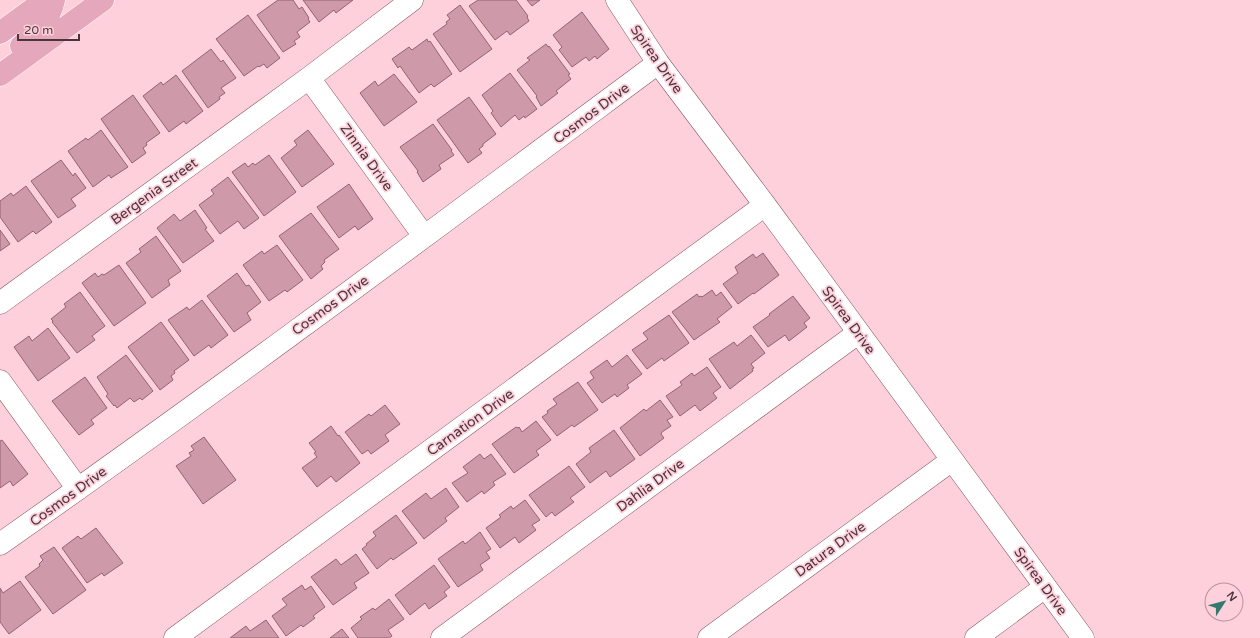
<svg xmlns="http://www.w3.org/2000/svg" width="1260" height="638" viewBox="0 0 1260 638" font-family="'Varela Round',sans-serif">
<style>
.building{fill:#ce99a8;stroke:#946371}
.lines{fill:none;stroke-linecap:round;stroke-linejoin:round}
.minor-casing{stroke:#885865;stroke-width:23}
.major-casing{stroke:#fff;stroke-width:23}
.minor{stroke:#fff;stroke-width:22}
.major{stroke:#e5a7bb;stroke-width:22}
.labels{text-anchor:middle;stroke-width:3.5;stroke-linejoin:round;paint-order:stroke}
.street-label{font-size:14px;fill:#4b353b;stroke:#fdd0dc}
</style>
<rect width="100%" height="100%" fill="#fdd0dc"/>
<path class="building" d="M278,0H293L299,9L302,7L309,18L308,19L310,22L297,32L300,37L294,41L296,44L283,52L257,15Z
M303,0H353L336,13L334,10L319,22Z
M478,0H516L528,16L527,17L529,21L510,35L507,31L495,40L469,6Z
M527,0H540L532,6Z
M460,5L492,49L460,72L433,34L447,24L446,22L450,19L447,15Z
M582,12L609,49L597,59L595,56L589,61L586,57L572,67L559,50L562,47L553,35Z
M248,15L280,58L267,68L264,64L259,67L258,66L244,76L216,39Z
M427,39L428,42L430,41L452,74L434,87L431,84L419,93L400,66L398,68L392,59L409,47L412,50Z
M546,44L548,47L549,46L570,74L568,75L571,79L556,91L558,93L541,106L536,97L537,96L517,70L530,60L527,58Z
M211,49L221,62L223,60L236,78L221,88L225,93L219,97L220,99L208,108L182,71Z
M510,73L537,109L525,118L524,116L519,120L515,115L501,127L491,113L493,111L482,95Z
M394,74L417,102L384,126L360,93L375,81L378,86Z
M176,75L203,111L186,124L184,121L169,132L143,96L161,82L163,85Z
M133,95L160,133L146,143L147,145L143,148L146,153L132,163L101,119Z
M469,97L496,134L483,144V146L479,149L482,153L468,163L437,120Z
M433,124L452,150L451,151L454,155L439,165L441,169L423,182L417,172L418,171L400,147Z
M101,130L128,167L111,178L109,175L93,187L68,151L86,138L88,140Z
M308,130L334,164L302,187L281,158L297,145L294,141Z
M269,155L296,192L264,216L232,172L245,163L248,167L253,163L255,165Z
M61,160L73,176L75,173L86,188L71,199L76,206L58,218L31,181Z
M228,177L259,218L244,229L238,221L220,234L199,205L214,194L211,190Z
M349,184L373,219L358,230L355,226L339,238L317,207Z
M26,186L52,222L36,234L33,231L18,242L0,217V201L11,193L13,196Z
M195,210L207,228L205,229L214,241L183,263L157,228L174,214L180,221Z
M311,213L339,249L324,260L325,262L321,266L323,269L311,279L279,236Z
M0,230L10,244L0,251Z
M156,236L181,271L168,280L170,285L152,298L126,263L141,252L139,249Z
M277,245L303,280L287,292L285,290L269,301L243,265L262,251L264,254Z
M763,253L779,275L754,294L753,293L738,304L723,284L738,273L735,267L753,254L756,258Z
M119,265L146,303L114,326L82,283L95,273L98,277L102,274L104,275Z
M237,273L246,286L249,285L261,302L247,313L251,320L234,332L207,296Z
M712,290L716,296L721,292L732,307L717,319L720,322L694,340L672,312L697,294L699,297L701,296L702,297Z
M80,292L105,326L92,336L95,340L77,353L52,322L53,321L51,319L66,307L64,304Z
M793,296L810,318L804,323L807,327L789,341L785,335L768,347L753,327L770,315L769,314Z
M202,300L228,335L211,348L209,345L194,356L168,320L187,307L189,310Z
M669,315L689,343L664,361L662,358L647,369L632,350L648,339L643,333Z
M161,322L189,360L174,371L175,373L171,376L173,380L160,390L128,347Z
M48,328L70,358L38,381L14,347L29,336L32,341Z
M751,335L765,353L751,364L754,368L752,369L753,371L730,389L709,359L734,342L737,346Z
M126,355L153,391L142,400L140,398L134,402L130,398L117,408L115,405L114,406L106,396L108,394L97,377Z
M627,355L642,374L627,385L629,388L617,397L615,394L602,403L587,383L594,378L590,372L607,360L612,367Z
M707,367L721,387L713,393L717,398L700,411L695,405L680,416L666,396L682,385L680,382L692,373L694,376Z
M85,377L107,408L91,420L94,424L79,435L52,401Z
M578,382L598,410L574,427L572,425L557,436L542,417L548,413L547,411L557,404L553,399Z
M660,400L673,417L667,420L671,426L662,432L661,434L664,438L640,456L620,428L644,409L646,411Z
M385,405L400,424L385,435L389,441L371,454L368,450L362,454L345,432L369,414L371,416Z
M536,421L551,440L536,451L539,455L514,473L492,444L516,427L518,428L519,427L522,432Z
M331,426L338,436L339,435L360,463L336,482L331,476L317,487L302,468L317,457L314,453L316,452L309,443Z
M614,430L635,459L610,477L606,471L590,483L576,464L591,452L589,448Z
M204,437L236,480L203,504L176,466L191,456L189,453L194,450L191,446Z
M2,440L28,474L13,486L10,481L0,488V441Z
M480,454L484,459L491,454L506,474L493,482L495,485L484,494L482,491L467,502L452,483L468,473L463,467Z
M569,466L585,487L570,498L574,502L555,516L552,512L546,517L529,495Z
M446,488L459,507L445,518L447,521L424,539L402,511L426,493L431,499Z
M525,500L540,520L532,525L536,530L519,543L515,537L500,548L486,528L501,517L499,515L511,506L513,509Z
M396,515L417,543L393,560L391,558L377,569L362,549L367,545L366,544L376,536L373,532Z
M96,528L123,563L104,576L102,573L87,583L62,548L78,536L81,539Z
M480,532L491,549L486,552L490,558L480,565L483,570L458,587L438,559L463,541L465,544Z
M54,547L86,590L53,614L25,577L40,566L39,564L43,560L40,556Z
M356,554L369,573L354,583L357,588L333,605L311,577L336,559L341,565Z
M434,565L450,587L444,592L447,596L429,609L425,603L410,615L395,595Z
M20,581L41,610L9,634L0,622V588L3,593Z
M302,585L305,590L311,586L325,607L313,616L315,618L303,627L301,625L286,636L272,616L287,605L282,599Z
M389,599L404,619L388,630L392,636L389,638H358L351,628L362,619L360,617L373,608L375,610Z
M266,620L279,638H230L246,626L250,631Z
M342,629L349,638H330Z"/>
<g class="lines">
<defs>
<path id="minor" d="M617,0L658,63L765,205L1083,638
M309,78L424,236
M0,303L309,78L412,0
M0,381L78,489
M0,544C222,388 440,225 658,63
M175,638L765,205
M442,638L858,333
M709,638L952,460
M976,638L1045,587"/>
<path id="major" d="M0,33L45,0
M21,46C36,33 50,20 54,0
M0,75L103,0"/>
</defs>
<use href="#minor" class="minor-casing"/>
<use href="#major" class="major-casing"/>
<use href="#minor" class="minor"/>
<use href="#major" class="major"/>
</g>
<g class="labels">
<g class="street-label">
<text transform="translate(657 59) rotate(55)" y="5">Spirea Drive</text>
<text transform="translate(591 113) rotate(-37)" y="5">Cosmos Drive</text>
<text transform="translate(367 157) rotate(54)" y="5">Zinnia Drive</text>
<text transform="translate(154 191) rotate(-36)" y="5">Bergenia Street</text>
<text transform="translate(330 305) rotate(-36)" y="5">Cosmos Drive</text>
<text transform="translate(849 320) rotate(54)" y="5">Spirea Drive</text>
<text transform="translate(470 422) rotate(-36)" y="5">Carnation Drive</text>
<text transform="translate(650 485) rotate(-36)" y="5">Dahlia Drive</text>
<text transform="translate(68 496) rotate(-36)" y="5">Cosmos Drive</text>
<text transform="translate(830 549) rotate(-36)" y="5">Datura Drive</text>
<text transform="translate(1041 581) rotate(54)" y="5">Spirea Drive</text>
</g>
</g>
<g transform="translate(1224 602) rotate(54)"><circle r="19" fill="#fdd0dc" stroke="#b6929c"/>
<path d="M0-3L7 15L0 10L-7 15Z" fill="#34796e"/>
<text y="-6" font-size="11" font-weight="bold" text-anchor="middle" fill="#4b353b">N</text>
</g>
<path d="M18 34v6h61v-6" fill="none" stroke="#4b353b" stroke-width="2"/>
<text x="24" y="34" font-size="12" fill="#4b353b" stroke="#fdd0dc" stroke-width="3" paint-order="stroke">20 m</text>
</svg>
